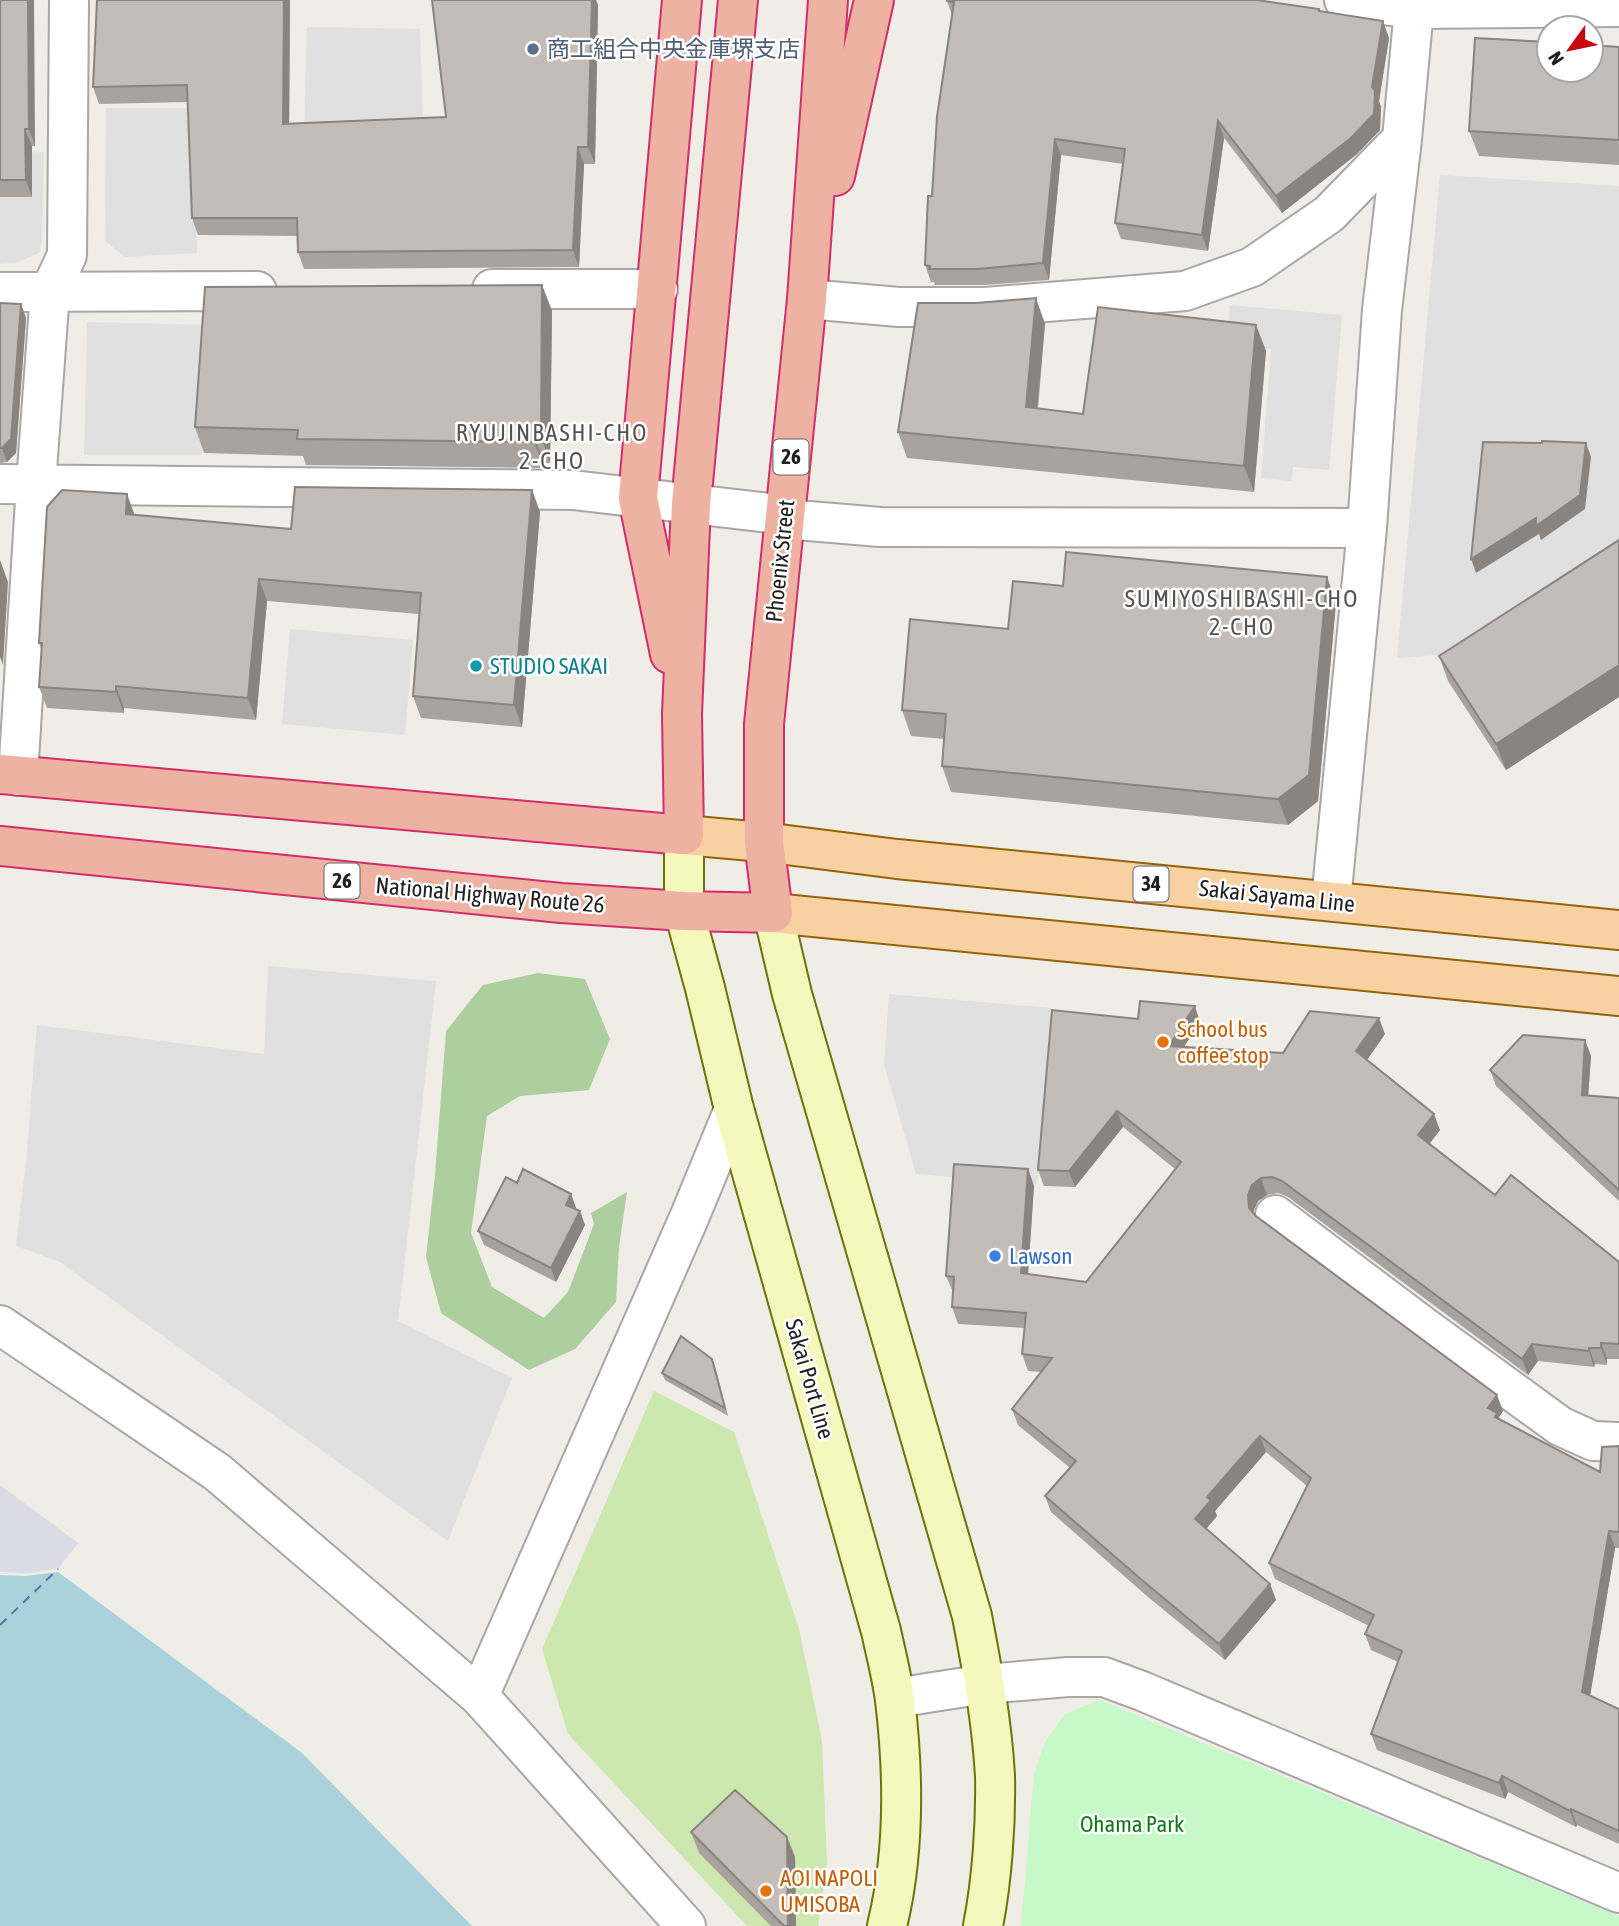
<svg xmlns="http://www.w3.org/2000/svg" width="1619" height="1926" viewBox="0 0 1619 1926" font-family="'Asap Condensed','Noto Sans JP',sans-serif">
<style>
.grass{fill:#cce8af}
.forest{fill:#adce9d}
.park{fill:#c6f8c8}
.parking{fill:#e0e0e0}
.plaza{fill:#dbdbe6}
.water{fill:#a9d2dc}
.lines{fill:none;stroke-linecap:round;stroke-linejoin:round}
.ferry{stroke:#4c7aa4;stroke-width:2;stroke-dasharray:9 7;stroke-linecap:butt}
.minor-casing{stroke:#a7a7a7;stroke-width:42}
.tertiary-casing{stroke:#a7a7a7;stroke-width:42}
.secondary-casing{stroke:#6c7409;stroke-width:42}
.primary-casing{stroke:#956206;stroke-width:42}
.trunk-casing{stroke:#d42d6b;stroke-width:42}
.minor{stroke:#fff;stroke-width:38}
.tertiary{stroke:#fff;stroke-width:38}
.secondary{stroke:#f6f7bd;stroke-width:38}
.primary{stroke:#f8d1a3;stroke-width:38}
.trunk{stroke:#eeb2a3;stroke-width:38}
.wall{fill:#a9a29d}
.shaded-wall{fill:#89847f}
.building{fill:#c4bcb6;stroke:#89847f;stroke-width:2}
.service-dot{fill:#5c6f8a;stroke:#fff;stroke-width:2.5}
.culture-dot{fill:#0f9aa8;stroke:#fff;stroke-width:2.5}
.food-dot{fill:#e8710a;stroke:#fff;stroke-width:2.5}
.shop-dot{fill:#3f7fe0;stroke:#fff;stroke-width:2.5}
.labels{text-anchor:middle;stroke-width:5;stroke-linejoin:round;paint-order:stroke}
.shield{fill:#fff;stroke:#636363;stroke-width:2}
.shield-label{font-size:21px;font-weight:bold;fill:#202020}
.service-label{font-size:23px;fill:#4e5e75;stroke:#fff;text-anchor:start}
.street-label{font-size:23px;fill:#202020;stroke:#fff}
.culture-label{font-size:23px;fill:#0d838f;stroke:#fff;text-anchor:start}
.food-label{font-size:23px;fill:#c56008;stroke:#fff;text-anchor:start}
.shop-label{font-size:23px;fill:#366cbe;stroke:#fff;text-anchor:start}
.park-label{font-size:23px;fill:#107b16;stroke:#fff}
.neighbourhood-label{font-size:24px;letter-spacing:2px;fill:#535353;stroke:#fff}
</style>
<rect width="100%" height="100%" fill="#f0ede7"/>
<path class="grass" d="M654,1391L734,1432L799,1629L822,1741L827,1863L818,1926H747L568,1734L542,1649Z"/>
<path class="forest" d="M538,973L585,979L610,1039L589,1090L520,1096L487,1116L471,1233L492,1287L544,1318L568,1292L594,1224L591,1213L627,1192L619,1247L616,1302L575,1349L529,1370L441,1313L426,1257L435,1175L446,1031L483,985Z"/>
<path class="park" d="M1100,1700L1619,1916V1926H1021L1034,1774L1045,1742L1065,1714Z"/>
<path class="parking" d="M307,27L420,29L427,256L304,133Z
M106,108H194L197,253L125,257L105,241Z
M44,152L42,242L39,253L16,263L0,264V153Z
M1440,175L1619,186V553L1465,653L1397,658Z
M1230,305L1342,315L1329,470L1293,467L1291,481L1261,478L1271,349L1227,345Z
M87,322L205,325L202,455H84Z
M290,629L413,640L405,735L282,724Z
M268,966L436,981L398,1321L512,1378L448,1541L60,1262L16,1246L26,1162L37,1025L264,1054Z
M889,994L1051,1008L1037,1184L916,1174L884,1064Z"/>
<path class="plaza" d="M0,1485L78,1543L58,1569L26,1573L0,1572Z"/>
<path class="water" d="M58,1572L302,1753L472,1926H0V1575L26,1576Z"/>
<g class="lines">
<path class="ferry" d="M0,1625L58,1569"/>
<defs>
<path id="minor" d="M1344,0L1414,9L1619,7
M492,289H658
M0,292L257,291
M807,299L899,307H985L1185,291L1252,267L1329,214L1402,139
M0,484L573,490L770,513L785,519L880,527L1367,528
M18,776L36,484L50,292L67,255L69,0
M1331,901L1367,528L1382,310L1402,139L1414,9
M1275,1215L1424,1327L1560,1426L1593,1441L1619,1442
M479,1696L689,1218L734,1109
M895,1698L985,1684L1068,1677H1104L1142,1691L1619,1893"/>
<path id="tertiary" d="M0,1325L217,1472L479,1696L686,1926"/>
<path id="secondary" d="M684,835V911L705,988L734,1109L881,1631C886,1654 892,1677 895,1700C904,1775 905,1852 887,1926
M773,913L792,994L972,1616C982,1668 992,1722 995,1776C996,1823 992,1880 983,1926"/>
<path id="primary" d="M684,835L764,842L897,859L1619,930
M773,913L1619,996"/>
<path id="trunk" d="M835,176L874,0
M670,654L638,498L682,0
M0,774L684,835L682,714L691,504L738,0
M0,846L561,903L684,911L773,913L764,842V724L807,299L828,0"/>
</defs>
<use href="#minor" class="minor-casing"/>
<use href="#tertiary" class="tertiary-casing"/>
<use href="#secondary" class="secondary-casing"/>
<use href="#primary" class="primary-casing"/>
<use href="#trunk" class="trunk-casing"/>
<use href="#minor" class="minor"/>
<use href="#tertiary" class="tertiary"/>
<use href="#secondary" class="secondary"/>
<use href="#primary" class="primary"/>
<use href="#trunk" class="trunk"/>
</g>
<path class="wall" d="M0,0L35,146H32V197H0Z
M97,0H290L289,123L446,117L432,0H596L598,5L595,164H584L579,267L304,269L298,252L297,236L198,235L192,218L188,102L99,104L93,87Z
M947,1L1319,9L1320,11L1389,38L1379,101L1381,107L1380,130L1357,154L1282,213L1224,138L1208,251L1121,239L1115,223L1123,164L1061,155L1049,280L984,285H935L934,282H931L925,265L952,15Z
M1619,47V165L1479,156L1469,131Z
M542,285L552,311L550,463H544V468L306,465L303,456L204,453L195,427Z
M0,303L21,304L26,318L16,453L7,462L0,463Z
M1045,324L1038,409L1083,414L1256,325L1266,351L1254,492L907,458L898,432Z
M532,490L540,512L522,727L421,718L413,696L419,614L267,601L256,720L124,708V713L47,708L39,687L42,651L39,643L135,515L291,529Z
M1619,540V697L1506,770L1448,681L1439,656Z
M1327,577L1336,603L1318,801L1288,825L951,792L942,766L944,739L911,736L902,710L1063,586Z
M1138,1019L1200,1022L1184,1047L1283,1053L1385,1034L1367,1060L1440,1130L1429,1144L1495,1195L1619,1262V1359H1607V1365L1595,1364L1594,1367L1538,1361L1528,1375L1288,1197L1278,1193L1267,1195L1258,1201L1253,1212L1256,1216L1503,1411L1499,1417V1419L1600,1472L1619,1446V1548H1615L1590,1696L1619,1709V1844L1577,1825L1576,1827L1508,1792L1505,1799L1377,1750L1371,1734L1398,1662L1371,1650L1365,1634L1369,1626L1275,1579L1269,1563L1307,1486L1266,1452L1215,1511L1217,1516L1206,1529L1270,1584L1276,1600L1225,1660L1148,1597L1051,1512L1045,1496L1070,1468L1018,1425L1012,1409L1041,1372L1028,1371L1022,1354L1025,1328L958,1324L952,1307L953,1292L946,1276L1028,1169L1034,1186L1028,1274L1086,1282L1175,1169L1123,1127L1075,1187L1044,1186L1038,1170Z
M1585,1040L1591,1056L1588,1096L1619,1098V1201L1496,1086L1490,1070Z
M517,1183L571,1194L576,1208L575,1209L585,1225L556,1282L484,1245L478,1231Z
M712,1359L715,1366L728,1416L665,1380L662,1373Z
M691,1832L787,1837L795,1857L796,1926H771L699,1853Z"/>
<path class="shaded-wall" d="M28,0H34L35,146L29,129Z
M284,0H290L289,141L283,124Z
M592,0H596L598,5L595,164L588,147Z
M1383,21L1389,38L1379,101L1381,107L1380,130L1357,154L1282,213L1276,196L1372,87Z
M1218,121L1224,138L1208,251L1202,235Z
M25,129L32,146V197L26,180Z
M1055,139L1061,155L1049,280L1043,263Z
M578,147L584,164L579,267L573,250Z
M542,285L552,311L550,463L541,437Z
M1036,298L1045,324L1035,433L1026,407Z
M21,304L26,318L16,453L7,462L2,448Z
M1256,325L1266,351L1254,492L1244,466Z
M535,437L544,463V468L534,442Z
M1586,443L1591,457L1585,509L1541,540L1539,534L1476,573L1471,559Z
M532,490L540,512L522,727L514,705Z
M127,494L135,516L126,514Z
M0,560L8,582L3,665L0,657Z
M1327,577L1336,603L1318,801L1288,825L1278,799Z
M259,579L267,601L256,720L248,698Z
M1619,665V697L1506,770L1496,744Z
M116,686L124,708V713L116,692Z
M1195,1006L1200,1022L1174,1062L1169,1046Z
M1379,1018L1385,1034L1362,1067L1356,1051Z
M1585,1040L1591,1056L1587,1111L1582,1095Z
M1117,1111L1123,1127L1075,1187L1069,1171Z
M1434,1114L1440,1130L1424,1151L1418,1135Z
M1028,1169L1034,1186L1027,1289L1021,1273Z
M1261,1178L1267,1195L1258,1201L1253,1212L1255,1224L1249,1208L1248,1195L1252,1185Z
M571,1194L576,1208L571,1219L566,1205Z
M580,1211L585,1225L556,1282L551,1268Z
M1601,1343L1607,1359V1365L1601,1348Z
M1532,1344L1538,1361L1528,1375L1522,1359Z
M1589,1348L1595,1364L1594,1367L1589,1351Z
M1497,1395L1503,1411L1499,1417L1503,1429L1488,1408Z
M1260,1436L1266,1452L1215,1511L1217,1516L1201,1535L1195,1519L1207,1497Z
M1609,1531L1615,1548L1588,1708L1582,1692Z
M1270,1584L1276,1600L1225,1660L1219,1644Z
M1502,1776L1508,1792L1505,1799L1499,1783Z
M1571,1809L1577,1825L1576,1827L1570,1811Z
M787,1837L795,1857L796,1926H788Z"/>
<path class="building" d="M0,0H28L29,129H25L26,180H0Z
M97,0H284L283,124L446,117L432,0H592L588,147H578L573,250L298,252L297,218H192L187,85L93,87Z
M947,0H1257L1319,9V11L1383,21L1372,87L1375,91L1374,114L1351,138L1276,196L1218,121L1202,235L1115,223L1125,149L1055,139L1043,263L978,269H929L930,266L925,265L928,196H932L937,117L954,2L947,1Z
M1475,38L1549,42V70H1591V45L1619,47V140L1469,131Z
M542,285L541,437H535L534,442L297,439L298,430L195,427L205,287Z
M1036,298L1026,407L1083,414L1098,307L1256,325L1244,466L898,432L918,303H976Z
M0,303L21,304L11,439L2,448H0Z
M1542,441L1586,443L1580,495L1536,526V518L1471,559L1483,442L1542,443Z
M295,487L532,490L514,705L413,696L421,593L259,579L248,698L116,686V692L39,687L42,643H39L47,507L62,490L127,494L126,514L291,529Z
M1619,540V665L1496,744L1439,656Z
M1066,552L1327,577L1309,775L1278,799L942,766L946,714L902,710L910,619L1008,629L1013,581L1063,586Z
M1140,1001L1195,1006L1169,1046L1283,1053L1310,1011L1379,1018L1356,1051L1434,1114L1418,1135L1495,1195L1511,1175L1619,1262V1344L1601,1343V1348H1589V1351L1532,1344L1522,1359L1282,1181L1272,1177L1261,1178L1252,1185L1248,1195L1249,1208L1256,1216L1497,1395L1488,1408L1497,1413L1495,1417L1600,1472L1602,1447L1619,1446V1532L1609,1531L1582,1692L1619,1709V1831L1571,1809L1570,1811L1502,1776L1499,1783L1371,1734L1402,1651L1365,1634L1374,1615L1269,1563L1311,1478L1260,1436L1207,1497L1211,1500L1195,1519L1270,1584L1219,1644L1143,1581L1045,1496L1076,1461L1012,1409L1052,1358L1022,1354L1026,1313L952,1307L954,1277L946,1276L954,1164L1028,1169L1021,1273L1086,1282L1181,1162L1117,1111L1069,1171L1038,1170L1052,1010L1138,1019Z
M1523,1035L1585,1040L1582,1095L1619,1098V1190L1490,1070Z
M523,1169L571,1194L566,1205L580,1211L551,1268L478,1231L506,1177L517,1183Z
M681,1336L712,1359L725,1408L662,1373Z
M735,1790L787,1837L788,1926H784L691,1832Z"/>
<circle class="service-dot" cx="533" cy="49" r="7"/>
<circle class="culture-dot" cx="476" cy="666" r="7"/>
<g class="food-dot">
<circle cx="1163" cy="1042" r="7"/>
<circle cx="766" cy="1891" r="7"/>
</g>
<circle class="shop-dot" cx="995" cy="1256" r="7"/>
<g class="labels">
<g class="shield">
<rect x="773.5" y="439.5" width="35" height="35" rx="5"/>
<rect x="324.5" y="863.5" width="35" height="35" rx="5"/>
<rect x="1133.5" y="866.5" width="35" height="35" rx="5"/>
</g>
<g class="shield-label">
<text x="791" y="464">26</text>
<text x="342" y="888">26</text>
<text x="1151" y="891">34</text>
</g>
<g class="service-label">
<text x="547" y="57">商工組合中央金庫堺支店</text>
</g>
<g class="street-label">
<text transform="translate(780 561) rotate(-84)" y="8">Phoenix Street</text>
<text transform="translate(490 895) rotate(5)" y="8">National Highway Route 26</text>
<text transform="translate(1277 896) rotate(6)" y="8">Sakai Sayama Line</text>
<text transform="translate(810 1379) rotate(74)" y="8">Sakai Port Line</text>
</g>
<g class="culture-label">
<text x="490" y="674">STUDIO SAKAI</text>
</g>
<g class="food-label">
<text x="1177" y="1037">School bus<tspan x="1177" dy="26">coffee stop</tspan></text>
<text x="780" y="1886">AOI NAPOLI<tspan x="780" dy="26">UMISOBA</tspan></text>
</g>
<g class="shop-label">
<text x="1009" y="1264">Lawson</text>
</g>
<g class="park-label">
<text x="1132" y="1832">Ohama Park</text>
</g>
<g class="neighbourhood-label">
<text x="552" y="441">RYUJINBASHI-CHO<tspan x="552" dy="28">2-CHO</tspan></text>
<text x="1242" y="607">SUMIYOSHIBASHI-CHO<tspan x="1242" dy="28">2-CHO</tspan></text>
</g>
</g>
<g transform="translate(1570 49) rotate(237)"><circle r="33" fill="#ffffff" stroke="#a6a6a6" stroke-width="2"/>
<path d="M0-5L12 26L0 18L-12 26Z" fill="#c7080e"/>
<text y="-10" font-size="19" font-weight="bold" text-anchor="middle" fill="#202020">N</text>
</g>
</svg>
